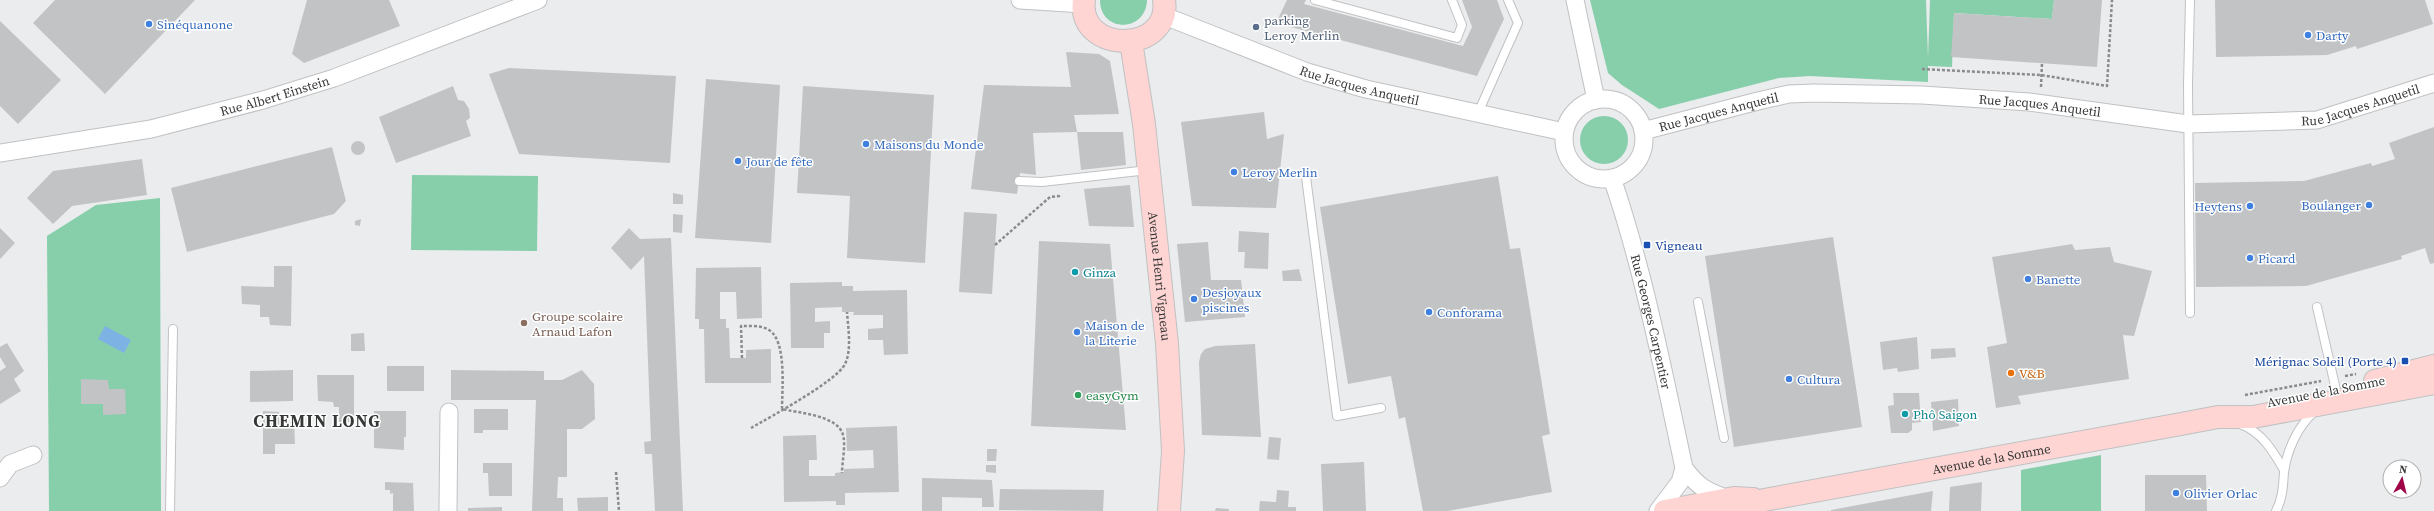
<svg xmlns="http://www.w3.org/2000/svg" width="2434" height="511" viewBox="0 0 2434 511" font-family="'Source Serif 4',serif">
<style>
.green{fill:#87ceaa}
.water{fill:#7cb3e4}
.building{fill:#c2c3c5}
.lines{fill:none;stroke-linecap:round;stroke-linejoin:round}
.lane-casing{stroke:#c0c1c3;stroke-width:10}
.street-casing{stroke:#c0c1c3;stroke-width:19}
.secondary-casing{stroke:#c0c1c3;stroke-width:24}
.path{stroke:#898b8c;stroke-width:2.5;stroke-dasharray:3 2;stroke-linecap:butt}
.lane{stroke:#fff;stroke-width:8}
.street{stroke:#fff;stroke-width:17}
.secondary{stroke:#fed5d3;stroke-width:22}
.shop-dot{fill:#3f7fe0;stroke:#fff;stroke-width:1.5}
.service-dot{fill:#5c6f8a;stroke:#fff;stroke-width:1.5}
.transit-dot{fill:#1a4fb4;stroke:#fff;stroke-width:1.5}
.culture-dot{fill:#0f9aa8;stroke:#fff;stroke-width:1.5}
.education-dot{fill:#8d6e63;stroke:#fff;stroke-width:1.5}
.food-dot{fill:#e8710a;stroke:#fff;stroke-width:1.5}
.leisure-dot{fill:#2e9e5b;stroke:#fff;stroke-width:1.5}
.labels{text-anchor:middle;stroke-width:3;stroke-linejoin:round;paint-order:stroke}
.service-label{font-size:13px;fill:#4e5e75;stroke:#fff;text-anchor:start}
.shop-label{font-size:13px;fill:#366cbe;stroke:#fff;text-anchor:start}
.street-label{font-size:13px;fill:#363737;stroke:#fff}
.transit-label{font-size:13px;fill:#164399;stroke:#fff;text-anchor:start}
.culture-label{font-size:13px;fill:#0d838f;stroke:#fff;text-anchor:start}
.education-label{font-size:13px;fill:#785e54;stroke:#fff;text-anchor:start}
.food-label{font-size:13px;fill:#c56008;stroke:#fff;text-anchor:start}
.leisure-label{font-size:13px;fill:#27864d;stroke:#fff;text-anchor:start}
.district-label{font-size:17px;font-weight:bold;letter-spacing:1px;fill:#363737;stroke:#fff}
</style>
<rect width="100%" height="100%" fill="#eaecee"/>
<path class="green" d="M1100,0H1147C1146,33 1100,33 1100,0Z
M1590,0H1926L1928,58L1930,0H2054L2052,19L1954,13L1952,67L1928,66V82L1810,76L1779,78L1659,109L1622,85L1608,73Z
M1580 140a24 24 0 1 1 48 0a24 24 0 1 1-48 0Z
M412,175L538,176L537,251L411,250Z
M160,198L161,511H49L47,236L96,205Z
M2101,455V511H2021V470Z"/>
<path class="water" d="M105,326L131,340L124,353L98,339Z"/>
<path class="building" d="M55,0H195L105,94L33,23Z
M307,0H389L400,26L304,63L292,54Z
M1287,0H1306L1304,4L1463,46L1472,27L1462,0H1497L1504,19L1477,76L1276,23Z
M2054,0H2102L2097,67L1951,57L1954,13L2052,19Z
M2215,0H2425L2433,24L2357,49L2356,46L2327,55L2216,57Z
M0,21L61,80L18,124L0,106Z
M1066,52L1099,54L1110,61L1119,114L1074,115L1077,132L1033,133L1036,175L1020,173L1017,194L971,189L984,85L1071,87Z
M509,68L676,76L670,163L519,154L489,74Z
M706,79L780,85L771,243L695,238Z
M453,86L458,100L464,101L469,109L470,118L466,121L471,136L396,163L379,117Z
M803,86L934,95L925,263L847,258L850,196L797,193Z
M1264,112L1267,139L1284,134L1276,208L1192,206L1181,122Z
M2434,127V263L2430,264L2425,248L2401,256L2402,259L2306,286L2196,287L2195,183L2304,181L2371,163L2372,166L2395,159L2389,143Z
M1077,132H1123L1126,165L1081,170Z
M351 148a7 7 0 1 1 14 0a7 7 0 1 1-14 0Z
M332,147L346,201L334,214L187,252L171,188Z
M142,159L147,195L72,206L53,224L27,198L53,171Z
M1498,176L1510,249L1520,248L1550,434L1542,436L1552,492L1448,511H1423L1405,417L1399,419L1391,376L1348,384L1320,207Z
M1130,185L1134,227L1089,226L1084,189Z
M673,193L683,195V204H673Z
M964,212L997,214L992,294L959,292Z
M673,214L683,215L682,233L673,232Z
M361,219L360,226L355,225V221Z
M0,228L15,243L0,259Z
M629,228L640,239L671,238L683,511H655L652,454H645L644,442L651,441L644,256L631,270L611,248Z
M1239,231L1269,233L1268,269L1244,268L1245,252H1238Z
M1833,237L1862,427L1734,447L1705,256Z
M1039,241L1110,244L1126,430L1031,426Z
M1208,242L1211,280H1241L1245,317L1185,322L1177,244Z
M2072,244L2075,250L2110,247L2114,262L2152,271L2134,336L2123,335L2129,379L2018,396L2021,404L1996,408L1987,347L2007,343L1992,257Z
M274,266H292L291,326L270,325L269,317H260V305L242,304L241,286L274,287Z
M761,267L762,318L737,319L736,292H720V319H726V328H729L730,358H746V350L771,349V383H705L704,329H699V319H695L696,268Z
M1299,269L1302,281H1283L1282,271Z
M842,282V286H853V291L907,290L908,354L884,355L883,340H868V329L883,328V315H853L854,312H842V307L815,308V322L830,321V333H824V348H791L790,283Z
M364,333L365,351H351V334Z
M1917,337L1919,369L1898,372L1897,368L1883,370L1880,342Z
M7,343L24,371L14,379L21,391L0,404V371L6,367L0,357V347Z
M1255,344L1261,437L1202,435L1199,362L1201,354L1205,349L1215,346Z
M1955,348L1956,357L1931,359V349Z
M387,366H424V391H387Z
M293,370V401L250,402V371Z
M451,370L544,371V380H562L582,370L594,384L595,419L582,429H567V477H558L557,498H563V511H532L536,400H451Z
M317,375H354V422H339V407H334L333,402L318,401Z
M81,379L108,380L109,389H125L126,414L103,415V404H81Z
M1893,393H1919L1921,422L1912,423V430L1908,433H1891L1888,406L1894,405Z
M1958,399L1959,426L1933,431L1931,402Z
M474,409H508V430H483V433H474Z
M263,411L279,412L280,422H294L295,444H275V454H263Z
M374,411H406V437H404V450L374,448Z
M897,426L899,492L845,493V505H836V501L784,502L783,436L816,435L817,460H809V476H835V473L844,472V469L874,468L873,450L847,451L846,428Z
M1269,437L1281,438L1279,460L1267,459Z
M987,449H997L996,461H987Z
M1364,462L1366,511H1323L1321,464Z
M483,463H512V496H489L488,473H483Z
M986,465H996V473L986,472Z
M2145,475H2206L2207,511H2145Z
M922,478L992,480L994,507H982V498L942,497V511H922Z
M385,482L413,483L414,511H393V493L390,494V490H385Z
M1982,482L1981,511H1949L1950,487Z
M1000,489L1104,490L1103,511L999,510Z
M1277,490L1289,491L1288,507H1296V511H1259L1260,501L1276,502Z
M1933,491L1931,511H1831V510Z
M608,497V511H578L577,498Z
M502,507V511H468V508Z
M1216,508L1229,509V511H1215Z"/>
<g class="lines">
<defs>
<path id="lane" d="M1315,0L1457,38L1462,25L1452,0
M2190,0L2188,85L2190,313
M1478,113L1518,23L1508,0
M1306,177L1337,416L1381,408
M1019,181L1042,182L1148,170
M1698,302L1724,438
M2317,307L2336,390
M2240,424C2262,432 2273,451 2284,470
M170,511L173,329
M2276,511C2283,498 2283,485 2284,472C2287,450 2298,426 2314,412"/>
<g id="street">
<path d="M1020,0L1083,4"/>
<path d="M1575,0L1596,100"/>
<path id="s1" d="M1162,15L1307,72L1366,89L1564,132"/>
<circle cx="1604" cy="139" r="40"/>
<path id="s2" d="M1643,131L1758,101L1789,94L1814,93L1922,95L2029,102L2188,124L2317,120L2434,83"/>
<path id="s3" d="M0,153L151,129L263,100L334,78L538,0"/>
<path id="s4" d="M1612,178C1644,272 1663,370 1684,468C1698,487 1706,491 1728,499"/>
<path d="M0,478L10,464L33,455"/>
<path d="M448,511L449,412"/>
<path d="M1658,511L1680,482L1684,468"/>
</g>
<g id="secondary">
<path d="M1084,0C1077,55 1172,54 1164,0"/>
<path id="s5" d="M1131,42L1144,124L1167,344L1173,451L1169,511"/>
<path d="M2375,381L2434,366"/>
<path d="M1665,511L1734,498L1753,499"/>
<path id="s6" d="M1733,511L1764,500L2181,424L2218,417H2253L2434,383"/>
</g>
</defs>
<use href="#lane" class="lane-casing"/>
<use href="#street" class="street-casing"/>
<use href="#secondary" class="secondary-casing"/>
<path class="path" d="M1922,69L2041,75L2107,86L2112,0
M2041,87L2042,63
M995,245L1050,197L1059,196L1061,194
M742,358L741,326C750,326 761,325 769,330C787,341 782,390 782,409C798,413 838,415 843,435C846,445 842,462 842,473
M2345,376L2356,374
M2245,395L2321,381
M751,428C770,417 837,381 845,364C852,350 848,327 847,312
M616,472L619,511"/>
<use href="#lane" class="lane"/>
<use href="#street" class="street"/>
<use href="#secondary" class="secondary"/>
</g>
<g class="shop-dot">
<circle cx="149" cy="24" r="4"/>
<circle cx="2308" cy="35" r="4"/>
<circle cx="866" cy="144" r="4"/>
<circle cx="738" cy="161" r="4"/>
<circle cx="1234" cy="172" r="4"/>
<circle cx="2369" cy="205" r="4"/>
<circle cx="2250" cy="206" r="4"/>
<circle cx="2250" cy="258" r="4"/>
<circle cx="2028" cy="279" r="4"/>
<circle cx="1194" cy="299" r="4"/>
<circle cx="1429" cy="312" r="4"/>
<circle cx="1077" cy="332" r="4"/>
<circle cx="1789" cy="379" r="4"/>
<circle cx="2176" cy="493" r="4"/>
</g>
<circle class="service-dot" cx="1256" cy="27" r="4"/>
<g class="transit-dot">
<rect x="1643" y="241" width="8" height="8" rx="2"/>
<rect x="2401" y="357" width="8" height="8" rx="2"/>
</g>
<g class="culture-dot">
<circle cx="1075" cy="272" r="4"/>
<circle cx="1905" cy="414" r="4"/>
</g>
<circle class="education-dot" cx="524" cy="323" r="4"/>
<circle class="food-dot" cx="2011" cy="373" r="4"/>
<circle class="leisure-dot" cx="1078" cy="395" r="4"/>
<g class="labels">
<g class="service-label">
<text x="1264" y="25">parking<tspan x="1264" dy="15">Leroy Merlin</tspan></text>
</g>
<g class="shop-label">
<text x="157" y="29">Sinéquanone</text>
<text x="2316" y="40">Darty</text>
<text x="874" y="149">Maisons du Monde</text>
<text x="746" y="166">Jour de fête</text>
<text x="1242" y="177">Leroy Merlin</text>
<text x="2361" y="210" text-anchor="end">Boulanger</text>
<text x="2242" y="211" text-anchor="end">Heytens</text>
<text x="2258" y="263">Picard</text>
<text x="2036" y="284">Banette</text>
<text x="1202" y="297">Desjoyaux<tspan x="1202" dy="15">piscines</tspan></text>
<text x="1437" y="317">Conforama</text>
<text x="1085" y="330">Maison de<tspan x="1085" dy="15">la Literie</tspan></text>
<text x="1797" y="384">Cultura</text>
<text x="2184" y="498">Olivier Orlac</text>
</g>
<g class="street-label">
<text dy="5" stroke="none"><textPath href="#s1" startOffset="210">Rue Jacques Anquetil</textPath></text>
<text dy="5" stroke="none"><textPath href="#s3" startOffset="281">Rue Albert Einstein</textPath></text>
<text dy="5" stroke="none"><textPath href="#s2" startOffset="726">Rue Jacques Anquetil</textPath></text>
<text dy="5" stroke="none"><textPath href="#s2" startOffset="402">Rue Jacques Anquetil</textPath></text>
<text dy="5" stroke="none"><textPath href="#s2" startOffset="78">Rue Jacques Anquetil</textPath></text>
<text dy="5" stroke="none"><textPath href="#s5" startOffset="236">Avenue Henri Vigneau</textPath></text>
<text dy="5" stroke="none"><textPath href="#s4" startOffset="149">Rue Georges Carpentier</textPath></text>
<text transform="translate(2326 391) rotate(-11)" y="5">Avenue de la Somme</text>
<text dy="5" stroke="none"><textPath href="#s6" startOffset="264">Avenue de la Somme</textPath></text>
</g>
<g class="transit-label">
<text x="1655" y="250">Vigneau</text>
<text x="2397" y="366" text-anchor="end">Mérignac Soleil (Porte 4)</text>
</g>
<g class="culture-label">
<text x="1083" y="277">Ginza</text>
<text x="1913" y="419">Phô Saigon</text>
</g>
<g class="education-label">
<text x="532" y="321">Groupe scolaire<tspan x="532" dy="15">Arnaud Lafon</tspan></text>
</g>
<g class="food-label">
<text x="2019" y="378">V&amp;B</text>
</g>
<g class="leisure-label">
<text x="1086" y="400">easyGym</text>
</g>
<g class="district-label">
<text x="317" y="427">CHEMIN LONG</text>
</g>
</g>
<g transform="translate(2402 479) rotate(8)"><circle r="19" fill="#ffffff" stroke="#afafaf"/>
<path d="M0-3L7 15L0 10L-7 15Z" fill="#9f0447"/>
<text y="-6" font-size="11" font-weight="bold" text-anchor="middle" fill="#363737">N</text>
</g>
</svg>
